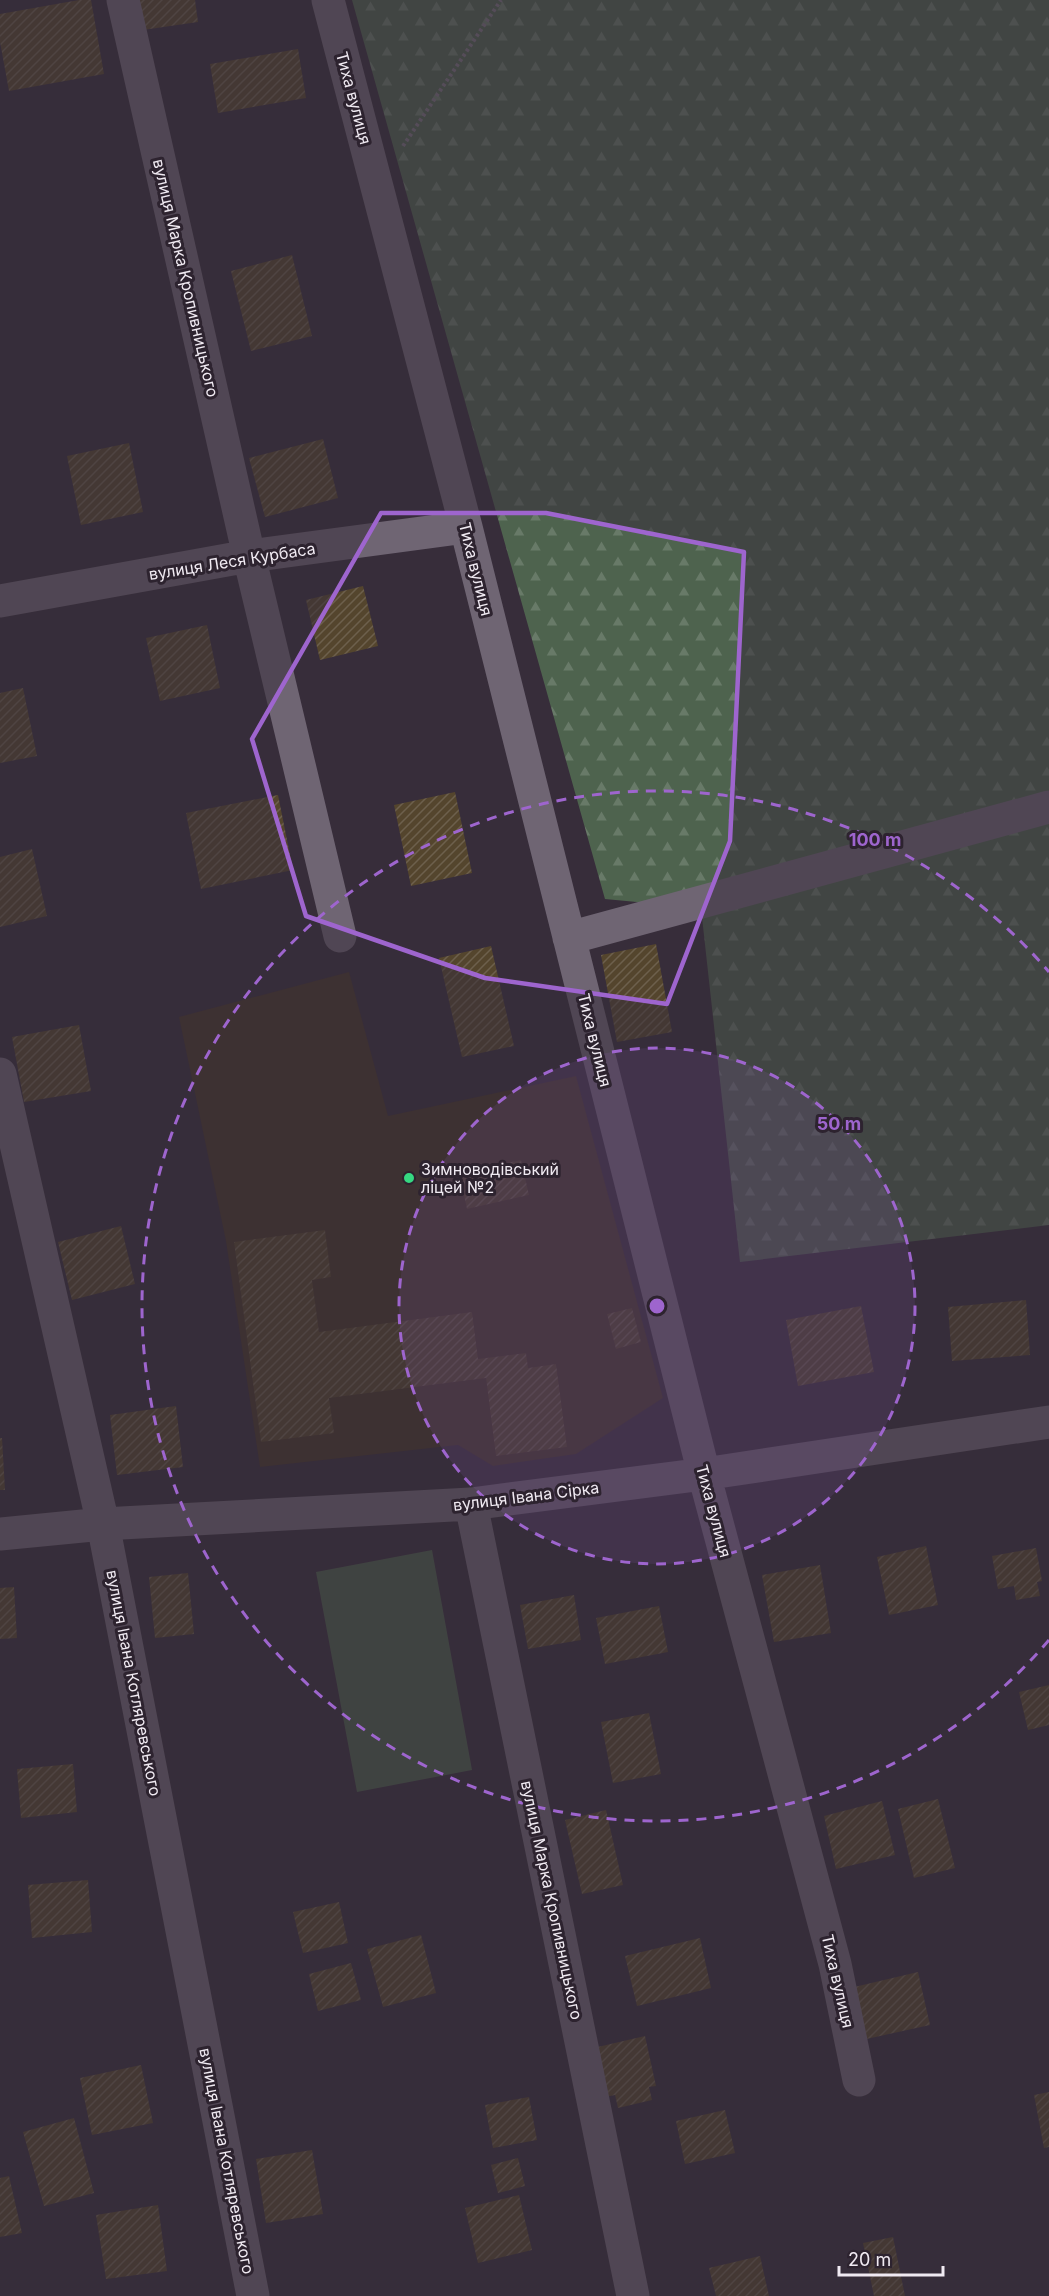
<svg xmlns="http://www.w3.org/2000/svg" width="1049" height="2296" viewBox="0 0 1049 2296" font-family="Inter,sans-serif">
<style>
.education{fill:#453529}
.forest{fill:url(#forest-firs)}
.pitch{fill:#4b5e4b}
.building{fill:url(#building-hatch)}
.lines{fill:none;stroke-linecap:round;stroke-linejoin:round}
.path{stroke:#7b727e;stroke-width:4;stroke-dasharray:3 3;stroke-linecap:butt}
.minor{stroke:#6f6573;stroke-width:33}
.marked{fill:none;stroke:#9e65ce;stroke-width:4.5;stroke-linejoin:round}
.ring{fill:none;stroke:#9e65ce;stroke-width:3;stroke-dasharray:10 8}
.poi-dot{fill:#36d881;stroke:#2d232f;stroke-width:2}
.labels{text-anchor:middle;stroke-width:6;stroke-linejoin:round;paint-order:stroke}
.street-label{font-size:16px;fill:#f0eaf2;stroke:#2d232f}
.poi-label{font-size:16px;fill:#f0eaf2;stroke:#2d232f;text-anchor:start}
.centre{fill:#9e65ce;stroke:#2d232f;stroke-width:3}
.ring-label{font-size:18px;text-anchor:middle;font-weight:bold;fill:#9e65ce;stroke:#2d232f;stroke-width:6;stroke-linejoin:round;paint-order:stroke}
</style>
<defs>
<pattern id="forest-firs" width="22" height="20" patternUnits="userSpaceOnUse" patternTransform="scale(1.5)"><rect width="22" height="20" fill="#4e634e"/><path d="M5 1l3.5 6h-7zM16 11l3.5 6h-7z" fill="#687a68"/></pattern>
<pattern id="building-hatch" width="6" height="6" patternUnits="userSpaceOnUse" patternTransform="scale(1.5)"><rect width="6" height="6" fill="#54452d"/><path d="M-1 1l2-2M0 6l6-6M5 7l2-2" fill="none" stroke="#6d604c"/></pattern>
</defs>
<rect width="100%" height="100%" fill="#372d3a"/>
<path class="education" d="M349,972L388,1116L576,1076L663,1398L576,1454L493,1466L458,1445L260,1467L226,1241L179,1017Z"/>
<path class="forest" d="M352,0H1049V1225L740,1262L701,908L605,899Z"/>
<path class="pitch" d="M432,1550L472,1770L357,1792L316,1572Z"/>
<path class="building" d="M79,0H91L104,74L9,91L0,42V14Z
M132,0H195L198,22L136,31Z
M298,49L306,98L218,113L210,64Z
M292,255L312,336L251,351L231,271Z
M323,439L338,498L265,517L249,458Z
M129,443L143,512L81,525L67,456Z
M363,586L378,646L320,660L306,600Z
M207,625L220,688L160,701L146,638Z
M23,688L37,756L0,763V693Z
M455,792L472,873L411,886L394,805Z
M278,795L293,870L201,889L186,813Z
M32,849L47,916L0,927V857Z
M656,944L672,1032L617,1042L601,955Z
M491,946L514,1046L462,1057L439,958Z
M79,1025L91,1091L24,1102L12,1037Z
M521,1160L529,1195L467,1209L459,1173Z
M121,1226L135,1284L72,1300L58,1242Z
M325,1230L331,1277L312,1280L319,1332L472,1312L478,1359L526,1353L528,1368L556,1364L567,1447L496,1456L486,1378L329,1398L334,1433L261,1442L234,1242Z
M1026,1300L1030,1355L952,1361L948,1307Z
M861,1306L874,1372L798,1386L786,1320Z
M632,1308L641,1342L616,1349L607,1314Z
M176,1406L183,1467L117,1475L110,1415Z
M0,1438H2L5,1490H0Z
M926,1546L938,1605L889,1615L877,1557Z
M1036,1548L1042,1581L1037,1582L1040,1596L1016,1600L1014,1586L998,1589L992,1556Z
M820,1565L831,1633L774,1642L762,1575Z
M188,1573L194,1634L155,1638L149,1577Z
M14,1587L17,1638L0,1639V1588Z
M574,1595L581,1640L528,1649L520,1605Z
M659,1606L668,1652L605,1664L596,1618Z
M1049,1685V1725L1028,1730L1019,1692Z
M649,1713L661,1774L613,1783L601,1722Z
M73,1764L77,1812L21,1818L17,1769Z
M938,1799L955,1868L914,1878L898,1809Z
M882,1801L895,1855L836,1869L824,1816Z
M606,1810L623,1885L582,1894L565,1820Z
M88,1880L92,1932L32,1938L28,1885Z
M339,1902L348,1943L303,1953L293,1912Z
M421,1935L436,1993L383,2007L367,1949Z
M700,1938L711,1988L637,2006L625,1956Z
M351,1963L361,2000L318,2011L309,1974Z
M918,1972L930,2025L862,2040L850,1988Z
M645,2036L656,2086L649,2087L652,2100L618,2108L615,2095L601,2098L589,2049Z
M141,2065L153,2123L92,2135L80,2078Z
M1049,2092V2147L1044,2148L1034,2095Z
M529,2097L537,2140L493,2148L485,2105Z
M725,2110L735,2153L685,2164L676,2121Z
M74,2118L94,2193L44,2206L23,2132Z
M312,2150L323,2214L266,2223L256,2159Z
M518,2158L525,2186L498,2193L491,2165Z
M9,2176L22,2233L0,2237V2178Z
M519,2195L532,2250L478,2263L465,2208Z
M158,2205L167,2271L106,2279L96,2215Z
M893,2237L905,2296H874L863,2243Z
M760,2256L769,2296H716L709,2268Z"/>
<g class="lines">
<path class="path" d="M403,146L501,0"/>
<path class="minor" d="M123,0L249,556L340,936
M328,0L466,527L704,1474L835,1964L859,2080
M0,601L249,556L466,527
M569,938L1049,807
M0,1074L103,1524L253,2296
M471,1504L633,2296
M0,1534L103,1524L471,1504L704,1474L1049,1422"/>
</g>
<path d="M0 0H1049V2296H0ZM381,513H546L744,552L730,841L667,1004L485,978L306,916L252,739Z" fill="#372d3a" fill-opacity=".55" fill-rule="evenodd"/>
<path class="marked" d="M381,513H546L744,552L730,841L667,1004L485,978L306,916L252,739Z"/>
<circle cx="657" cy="1306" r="258" fill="#9e65ce" fill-opacity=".12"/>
<g class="ring">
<circle cx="657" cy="1306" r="258"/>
<path d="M1049 1640A515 515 0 1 1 1049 972"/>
</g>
<circle class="poi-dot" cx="409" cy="1178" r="6"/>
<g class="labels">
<g class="street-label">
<text transform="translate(354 98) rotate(75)" y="6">Тиха вулиця</text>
<text transform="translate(186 278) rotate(77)" y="6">вулиця Марка Кропивницького</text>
<text transform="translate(232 561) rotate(-9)" y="6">вулиця Леся Курбаса</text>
<text transform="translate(476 569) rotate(76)" y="6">Тиха вулиця</text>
<text transform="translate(595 1040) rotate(76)" y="6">Тиха вулиця</text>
<text transform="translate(526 1496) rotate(-7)" y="6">вулиця Івана Сірка</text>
<text transform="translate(714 1511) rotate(75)" y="6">Тиха вулиця</text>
<text transform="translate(134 1683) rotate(79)" y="6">вулиця Івана Котляревського</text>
<text transform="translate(552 1900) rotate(78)" y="6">вулиця Марка Кропивницького</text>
<text transform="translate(838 1981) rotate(77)" y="6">Тиха вулиця</text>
<text transform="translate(227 2161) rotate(79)" y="6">вулиця Івана Котляревського</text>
</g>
<g class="poi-label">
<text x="421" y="1175">Зимноводівський<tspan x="421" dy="18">ліцей №2</tspan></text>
</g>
</g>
<circle cx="657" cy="1306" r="9" class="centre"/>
<g class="ring-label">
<text x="875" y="846">100 m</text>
<text x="839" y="1130">50 m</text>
</g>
<path d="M839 2266v9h104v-9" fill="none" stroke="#f0eaf2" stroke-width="3"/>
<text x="848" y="2266" font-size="18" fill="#f0eaf2" stroke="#2d232f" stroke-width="4.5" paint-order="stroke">20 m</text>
</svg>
